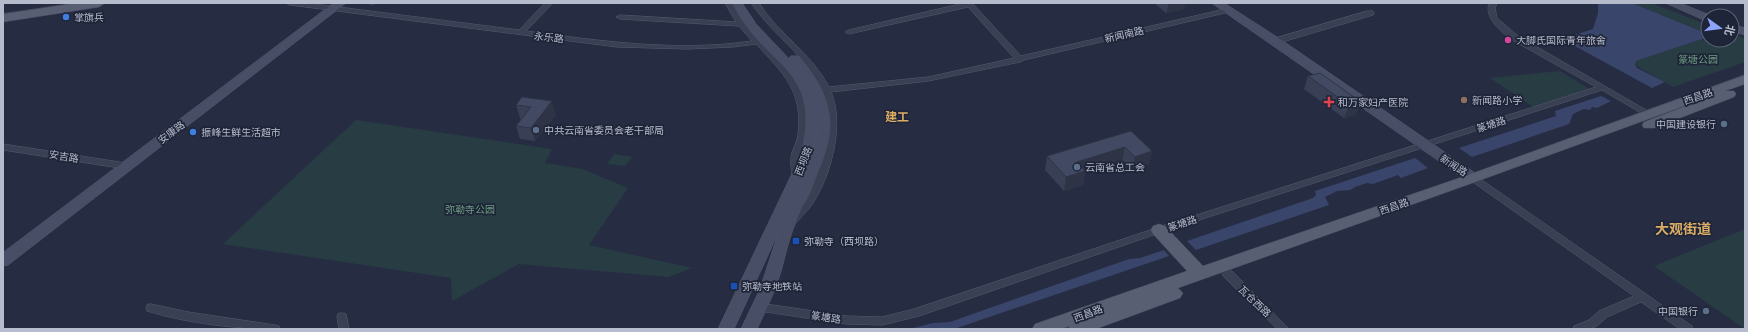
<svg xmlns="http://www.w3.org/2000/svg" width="1748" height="332" viewBox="0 0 1748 332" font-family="'Archivo Narrow','Noto Sans SC',sans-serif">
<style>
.green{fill:#283c44}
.water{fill:#39456a}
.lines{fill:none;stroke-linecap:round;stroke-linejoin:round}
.street-casing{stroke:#555b6d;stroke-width:1}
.secondary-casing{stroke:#555b6d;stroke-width:1}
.primary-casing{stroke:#44495c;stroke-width:1}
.street{fill:#3a4053;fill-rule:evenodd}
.secondary{fill:#484e66;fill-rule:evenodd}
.primary{fill:#585f73;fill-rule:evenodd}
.wall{fill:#394055}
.shaded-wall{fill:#2e3445}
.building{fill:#424a63;stroke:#2e3445}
.shop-dot{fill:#3f7fe0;stroke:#1f2538;stroke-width:1.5}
.hotel-dot{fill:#d1479c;stroke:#1f2538;stroke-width:1.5}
.education-dot{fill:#8d6e63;stroke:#1f2538;stroke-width:1.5}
.health-dot{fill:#e0444e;stroke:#1f2538;stroke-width:1.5}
.service-dot{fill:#5c6f8a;stroke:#1f2538;stroke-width:1.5}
.transit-dot{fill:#1a4fb4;stroke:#1f2538;stroke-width:1.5}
.labels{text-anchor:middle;stroke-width:3.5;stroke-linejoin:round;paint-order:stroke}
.poi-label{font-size:10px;fill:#b7bccc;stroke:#1f2538;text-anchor:start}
.street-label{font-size:10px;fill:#b7bccc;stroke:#1f2538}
.park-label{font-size:10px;fill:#6d9e81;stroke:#1f2538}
.quarter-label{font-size:12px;font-weight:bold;fill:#daac65;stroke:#1f2538}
.district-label{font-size:14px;font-weight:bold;fill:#daac65;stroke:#1f2538}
</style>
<rect width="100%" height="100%" fill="#262d43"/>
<path class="green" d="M1632,3H1651L1708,25V34Z
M1732,34L1745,39V62L1673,87L1635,65L1636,61L1708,37V40H1732Z
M1560,71L1591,90L1535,108L1490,78Z
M356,120L552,149L545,163L582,169L628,188L589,245L692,268L668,277L519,264L452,301L451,278L223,244Z
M614,154L632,157L625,166L607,164Z
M1745,229V329L1654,266Z"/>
<path class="water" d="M1598,3H1632L1708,34V37L1636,61L1635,65L1637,68L1665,82L1652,88L1562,39L1593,29L1598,13Z
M1601,96L1611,101L1597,108L1592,107L1590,110L1584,109L1573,114L1569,124L1472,157L1459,148L1556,116L1555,111Z
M1415,158L1428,168L1401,178L1398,175L1373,184L1367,183L1355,187L1350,190L1337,191L1325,197L1329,205L1196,250L1187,241L1313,198L1316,195L1315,191Z
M1164,250L1169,256L954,329H909L933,323L950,322L1129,259L1140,258Z"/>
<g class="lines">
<defs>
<path id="street" d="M286,3H307L519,30L545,3H553L526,31C600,41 677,52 752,41L739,26L620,19L616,17L620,15L736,22L725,3H733L744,23L759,39L767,38V42L763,43L789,70L804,97L808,118L805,143L799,158L802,177L797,180L792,177C792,171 790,164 791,159C791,151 797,143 798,135C803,91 784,74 756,44L732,47L688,49L617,47L290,5Z
M751,3H759C778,34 812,53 829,87L928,77L1014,58L968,7L849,34L845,32L849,30L964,3H972L1021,56L1229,8L1233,10L1229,12L1024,60L1020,62L928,81L831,92C845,124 831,175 813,203C808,211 801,217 795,224L792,225L787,222C793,213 802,208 807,199C813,188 816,176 820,165C835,122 830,92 800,58C784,39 765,24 751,3Z
M1489,3H1497L1495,8L1497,18L1518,36L1653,114L1652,116H1646L1602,90L1162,232L919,316L882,325L847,324L759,311L755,310L754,307L755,304L759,303L847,316L882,317L914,309L1156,228L1596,87L1512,40C1501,31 1484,19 1489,3Z
M1367,11H1373L1374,13L1373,15L1279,43H1273L1272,41L1273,39Z
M3,144L126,163L130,166L126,169L3,150Z
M1473,175L1476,176L1692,326L1693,329H1680L1641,302L1607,317L1597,326L1589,329H1573L1574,326L1589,320L1599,311L1634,296L1470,180L1468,178L1470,176Z
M1227,269L1231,270L1289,329H1277L1223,276L1222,273L1223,270Z
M151,304L188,312L275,325L279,326L280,329C236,329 190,324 147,311L146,308L147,305Z
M342,313L346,314L349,329H339L337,317L338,314Z"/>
<path id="secondary" d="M334,3H346L8,265L3,266V253Z
M732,3H742L756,24L793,63L789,58L791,56H799C859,125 819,161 792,232C786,249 783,267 777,284C771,300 764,314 757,329H741L760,289L779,231L734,329H718L799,159C826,66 764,69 732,3ZM819,125C818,136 815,146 812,156Z
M1212,3H1224L1280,39L1478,175L1480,178L1478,181H1468Z
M1666,3H1680L1712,16H1708V21L1704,20Z
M1732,24L1745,28V35L1732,31Z"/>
<path id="primary" d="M76,3H105L99,7L3,22V14Z
M1745,75V84L1725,91H1734L1736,94L1734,97L1654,128H1644L1642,125L1644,122L1720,93L1478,181L1178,288L1183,293L1180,298L1096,329H1068L1070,326L1061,329H1032L1035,324L1187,271L1153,234L1151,230L1153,226L1159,224L1165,226L1203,266L1468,175Z"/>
</defs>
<use href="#street" class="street-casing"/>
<use href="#secondary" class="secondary-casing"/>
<use href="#primary" class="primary-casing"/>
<use href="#street" class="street"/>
<use href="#secondary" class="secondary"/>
<use href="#primary" class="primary"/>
</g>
<path class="wall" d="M370,3H377L374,5H370Z
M1154,3H1185L1184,9L1166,13Z
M1308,76L1361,102L1355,115L1344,118L1304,89Z
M522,97L556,115L535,141L520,139L516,126L521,119L520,118L516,105Z
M1131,131L1152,151L1149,165L1131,170L1122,161L1085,172L1083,185L1064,191L1045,170L1047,156Z"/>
<path class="shaded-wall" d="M1169,3H1185L1184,9L1166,13Z
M552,101L556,115L535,141L531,128Z
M1361,102L1355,115L1344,118L1349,105Z
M1125,147L1122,161L1085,172L1083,185L1064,191L1066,177L1077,162Z
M1152,151L1149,165L1131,170L1135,157Z"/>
<path class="building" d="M1320,73L1361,102L1349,105L1308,76Z
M522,97L552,101L531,128L516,126L531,107L516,105Z
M1131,131L1152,151L1135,157L1125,147L1077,162L1085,171L1066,177L1047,156Z"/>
<g class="shop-dot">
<circle cx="66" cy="17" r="4"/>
<circle cx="193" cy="132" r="4"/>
</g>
<circle class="hotel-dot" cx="1508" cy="40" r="4"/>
<circle class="education-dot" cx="1464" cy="100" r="4"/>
<path class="health-dot" d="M1327 96h4v4h4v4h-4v4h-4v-4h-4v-4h4z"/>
<g class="service-dot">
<circle cx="1724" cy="124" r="4"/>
<circle cx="536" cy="130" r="4"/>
<circle cx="1077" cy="167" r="4"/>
<circle cx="1706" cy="311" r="4"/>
</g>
<g class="transit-dot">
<rect x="792" y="237" width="8" height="8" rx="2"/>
<rect x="730" y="282" width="8" height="8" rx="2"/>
</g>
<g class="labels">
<g class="poi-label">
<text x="74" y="21">掌旗兵</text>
<text x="1516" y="44">大脚氏国际青年旅舍</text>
<text x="1472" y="104">新闻路小学</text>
<text x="1338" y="106">和万家妇产医院</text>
<text x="1716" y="128" text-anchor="end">中国建设银行</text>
<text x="544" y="134">中共云南省委员会老干部局</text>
<text x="201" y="136">振峰生鲜生活超市</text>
<text x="1085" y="171">云南省总工会</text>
<text x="804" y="245">弥勒寺（西坝路）</text>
<text x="742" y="290">弥勒寺地铁站</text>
<text x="1698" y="315" text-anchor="end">中国银行</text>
</g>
<g class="street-label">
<text transform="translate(1124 34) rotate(-13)" y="4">新闻南路</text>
<text transform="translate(549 37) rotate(7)" y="4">永乐路</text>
<text transform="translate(1698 96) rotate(-19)" y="4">西昌路</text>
<text transform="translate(1491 124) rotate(-18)" y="4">篆塘路</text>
<text transform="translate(171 132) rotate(-37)" y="4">安康路</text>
<text transform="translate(64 156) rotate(9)" y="4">安吉路</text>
<text transform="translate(803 161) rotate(-69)" y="4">西坝路</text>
<text transform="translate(1454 165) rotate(34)" y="4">新闻路</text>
<text transform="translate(1394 206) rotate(-19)" y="4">西昌路</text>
<text transform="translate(1182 223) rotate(-18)" y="4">篆塘路</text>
<text transform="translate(1255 301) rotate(44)" y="4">瓦仓西路</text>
<text transform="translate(1088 313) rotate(-20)" y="4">西昌路</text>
<text transform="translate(826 317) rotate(8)" y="4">篆塘路</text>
</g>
<g class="park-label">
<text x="1698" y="63">篆塘公园</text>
<text x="470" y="213">弥勒寺公园</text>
</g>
<g class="quarter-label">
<text x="897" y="121">建工</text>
</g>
<g class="district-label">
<text x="1683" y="234">大观街道</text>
</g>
</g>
<rect width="1748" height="332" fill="none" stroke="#b7bccc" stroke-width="8"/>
<g transform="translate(1720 28) rotate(104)"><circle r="19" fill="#1f2538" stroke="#5c6173"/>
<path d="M0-3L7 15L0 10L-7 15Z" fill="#8da4fc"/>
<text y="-6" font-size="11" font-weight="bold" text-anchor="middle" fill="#b7bccc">北</text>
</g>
</svg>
